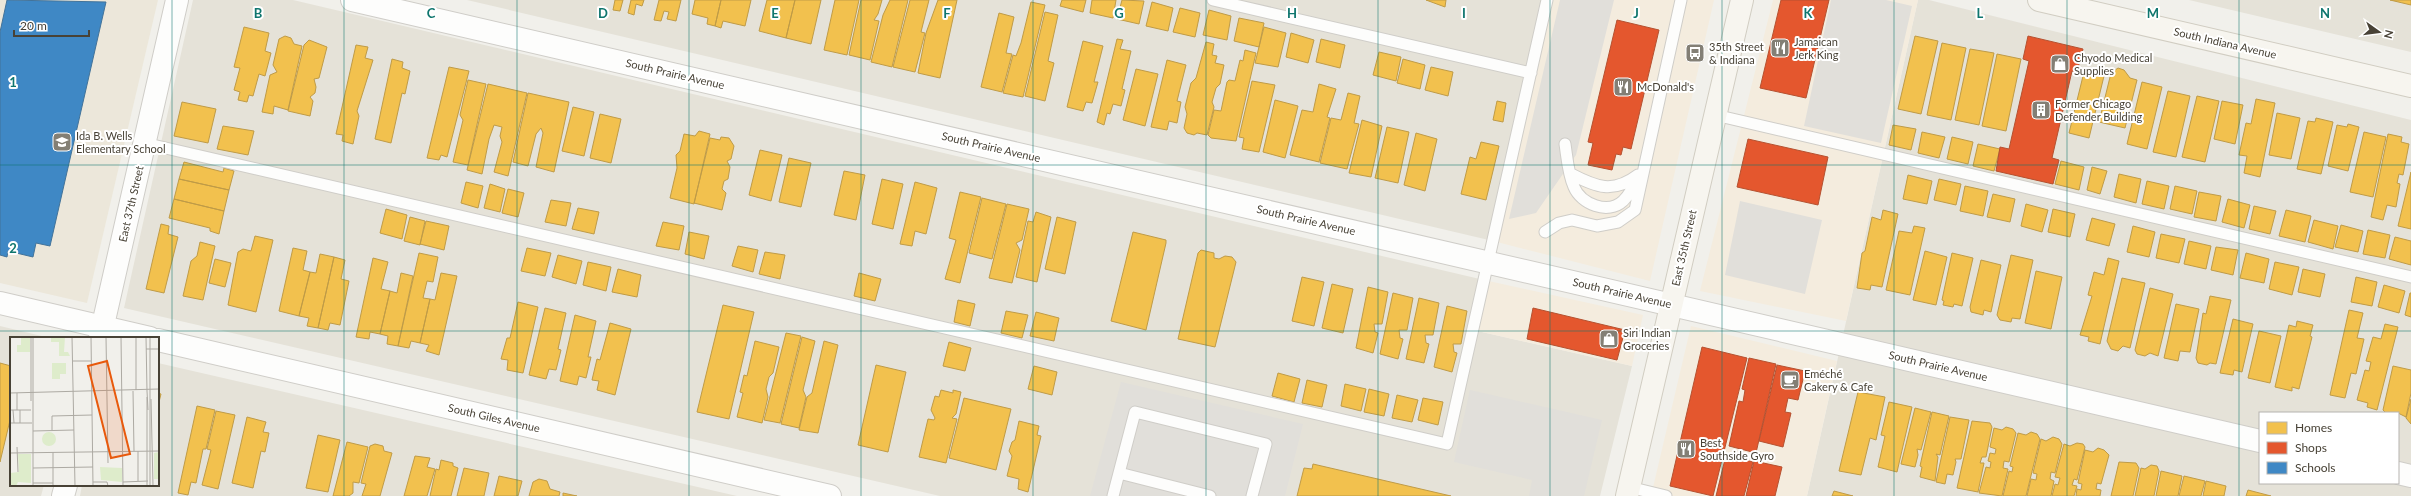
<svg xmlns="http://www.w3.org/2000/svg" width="2411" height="496" viewBox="0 0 2411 496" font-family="Lato,sans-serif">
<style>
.residential{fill:#e5e2d8;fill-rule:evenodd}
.commercial{fill:#f4ecde}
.education{fill:#ece7da}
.parking{fill:#e1dfda}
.homes{fill:#f2c14e;stroke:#bf9b47}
.shops{fill:#e4572e;stroke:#b55130}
.schools{fill:#3f88c5;stroke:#42739a}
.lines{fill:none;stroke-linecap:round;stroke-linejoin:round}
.lane-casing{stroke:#cfcdc8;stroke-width:13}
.street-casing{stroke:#cfcdc8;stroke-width:24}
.secondary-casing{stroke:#d1cdc2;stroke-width:24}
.lane{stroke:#fdfdfc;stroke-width:11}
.street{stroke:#fdfdfc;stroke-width:22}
.secondary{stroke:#f7f5ef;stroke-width:22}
.grid{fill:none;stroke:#0f766e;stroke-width:1;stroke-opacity:0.55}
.labels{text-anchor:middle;stroke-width:4;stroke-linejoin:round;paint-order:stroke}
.poi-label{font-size:11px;fill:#484236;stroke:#fff;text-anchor:start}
.street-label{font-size:11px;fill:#484236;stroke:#fff}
.inset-road{fill:none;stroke:#adaaa3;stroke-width:1}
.view{fill:#e8590c;fill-opacity:0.15;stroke:#e8590c;stroke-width:2}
.inset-edge{fill:none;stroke:#484236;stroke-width:2}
.grid-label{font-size:13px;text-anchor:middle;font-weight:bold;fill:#0f766e;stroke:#fff;stroke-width:4;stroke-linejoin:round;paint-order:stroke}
</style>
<rect width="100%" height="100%" fill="#f1f0eb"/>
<path class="residential" d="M193,0H293L1484,280L1473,330L1632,366L1600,496H940L124,308Z
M467,0H1547L1493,241Z
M1918,0H1929L2411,120V496H1807ZM2260,413H2398V483H2260Z
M2189,0H2411V52Z
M0,326L50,338H11V485H44L41,496H0Z
M158,363L737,496H80L82,485H158Z"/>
<path class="commercial" d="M1547,0H1714L1650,281L1493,241Z
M1773,0H1918L1846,321L1700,291Z
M1484,280L1643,315L1632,366L1473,330Z
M1691,326L1837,361L1807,496H1651Z"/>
<path class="education" d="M0,0H158L87,303L0,283Z"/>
<path class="parking" d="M1560,0H1614L1576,155L1536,213L1509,219Z
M1831,0H1886L1912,6L1881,143L1804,126Z
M1740,201L1822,220L1805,294L1725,275Z
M1121,382L1303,424L1285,496H1090Z
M1470,390L1602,420L1584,496H1529L1532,480L1454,462Z"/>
<path class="homes" d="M615,0H623L620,11L613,10Z
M631,0H644L642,6L636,4L634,15L628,13Z
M659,0H681L676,21L667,19L669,12L664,11L661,21L654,20Z
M695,0H721L715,26L707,24L708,18L692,14Z
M721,0H751L745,26L723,21L721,28L715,26Z
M767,0H795L786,38L759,31Z
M795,0H821L811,44L786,38Z
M835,0H859L847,55L824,50Z
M861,0H882L878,14L874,20L879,21L870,60L849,55Z
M890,0H908L892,67L871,62L883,15Z
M910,0H929L921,32L925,33L915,72L893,67Z
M938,0H957L940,78L918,73L926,33Z
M1062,0H1086L1083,12L1060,6Z
M1092,0H1116L1113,18L1090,13Z
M1122,0L1144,1L1139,24L1117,19Z
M1426,0H1446L1445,7Z
M2390,0H2411V5Z
M1031,2L1045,5L1023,97L1003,93L1013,55L1016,56L1021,43Z
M1152,2L1173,8L1168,31L1146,26Z
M1180,8L1200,13L1195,37L1173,32Z
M1209,10L1231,16L1227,40L1203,35Z
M1045,12L1058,15L1048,61L1054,63L1045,101L1025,96Z
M999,13L1014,17L1006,53L1012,54L1002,92L981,87Z
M1239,18L1264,23L1259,47L1234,41Z
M244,27L269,33L265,51L271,53L265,76L259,74L253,96L249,95L247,102L238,100L240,92L234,90L240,68L234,67Z
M1264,27L1286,33L1278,67L1255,63Z
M1291,33L1314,40L1308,63L1286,57Z
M285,36L291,38L294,44L302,46L288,110L274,106L273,114L262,112L270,75L277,72L273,65L279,39Z
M1915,36L1938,41L1921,114L1898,109Z
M1117,39L1123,40L1120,49L1131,51L1122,89L1125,90L1121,106L1113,104L1110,114L1107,113L1104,125L1097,122Z
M1321,39L1345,45L1340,68L1316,62Z
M309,40L327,47L319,78L314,79L316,87L315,93L310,97L313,101L310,116L288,111L304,45Z
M1083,41L1103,46L1094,82H1098L1092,103L1086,102L1083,111L1067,107Z
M1206,42L1214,44L1212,55L1217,56L1215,63L1224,65L1220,84L1216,88L1212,102L1214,107L1207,135L1197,133L1194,135L1187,133L1184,128L1187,114L1185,107L1191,83L1196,78Z
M1942,43L1966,48L1951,120L1927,115Z
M356,45L368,47L365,58L373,60L357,111L359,116L353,144L342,141L343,135L336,134Z
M1970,49L1994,53L1979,125L1955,120Z
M1245,50L1256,53L1236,141L1211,138L1208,135L1214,110L1221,111L1227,82L1229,80L1235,81L1240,60L1243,61Z
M1379,52L1401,57L1396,81L1373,75Z
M1997,54L2021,59L2006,131L1982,126Z
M392,59L403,62L402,68L410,71L405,94L402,93L391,143L375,139Z
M1403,59L1425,65L1420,89L1397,83Z
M1167,60L1186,65L1177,101L1181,102L1177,123L1169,121L1167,130L1151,127Z
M449,67L469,71L447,157L441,155L439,160L427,158Z
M1431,67L1453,72L1448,96L1425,90Z
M2118,68L2124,70L2130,78L2137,80L2125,128L2099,122L2111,73Z
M1136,69L1158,74L1145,126L1123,120Z
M2084,72L2104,76L2089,138L2069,133Z
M468,80L486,84L468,165L453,162L463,120L460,115Z
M1252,81L1275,85L1259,152L1242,149L1244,138L1239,137Z
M2142,82L2162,87L2147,149L2127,144Z
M488,84L527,93L508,176L494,172L502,142L500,136L502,127L494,125L489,139L482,174L467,170Z
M1319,84L1336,89L1327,117L1330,118L1319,162L1290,155L1302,110L1313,112Z
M2168,91L2190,96L2176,157L2153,152Z
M528,93L569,102L554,172L536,167L543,133L541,128L536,134L528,166L513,162Z
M1348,93L1360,96L1354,123L1359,124L1347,169L1320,163L1331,118L1341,120Z
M2197,96L2219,101L2205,162L2182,157Z
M2256,99L2275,103L2260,177L2244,173L2247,156L2239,155L2246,123L2251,124Z
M1275,100L1298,106L1285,158L1263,152Z
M1497,101L1506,103L1503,122L1493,120Z
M2222,101L2243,105L2235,144L2214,139Z
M182,102L216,109L208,143L174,136Z
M573,107L594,112L584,156L562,151Z
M2277,113L2300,118L2291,159L2269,155Z
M600,114L621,119L611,163L590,158Z
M2316,118L2333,122L2321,174L2297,169L2308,121L2315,122Z
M1362,120L1382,126L1371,177L1349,173Z
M2348,124L2359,127L2348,171L2328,166L2337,125L2347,127Z
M1893,125L1916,129L1911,150L1889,145Z
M223,126L254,131L248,155L217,149Z
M1387,127L1409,132L1398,183L1375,178Z
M699,131L710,134L694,204L670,198L677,168L676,155L680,151L684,134L695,136Z
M1922,132L1945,137L1939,158L1918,153Z
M2364,132L2386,137L2373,197L2350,192Z
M1416,133L1437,139L1425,191L1404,185Z
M2388,134L2402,137L2401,142L2409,144L2403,175L2399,174L2397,183L2400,184L2396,207L2387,205L2383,220L2371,217Z
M721,137L729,138L734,146L731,159L727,161L730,167L728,179L724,181L722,189L726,193L722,210L694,203L710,138L720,140Z
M1952,137L1973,142L1968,164L1947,159Z
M1481,142L1499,146L1486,200L1461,194L1470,157L1476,159Z
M1978,144L2000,149L1994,171L1973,166Z
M760,150L782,155L771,201L749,195Z
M789,158L811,163L801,207L779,202Z
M2061,161L2084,167L2079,190L2055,184Z
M184,162L223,172L224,168L234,171L229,190L179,179Z
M2092,167L2107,171L2100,194L2087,190Z
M844,171L865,175L856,220L834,215Z
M2411,172V229L2398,226Z
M2119,174L2141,179L2136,203L2114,197Z
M1908,175L1932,181L1927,204L1903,199Z
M179,179L229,190L224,211L174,199Z
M882,179L903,184L893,229L872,224Z
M1939,179L1961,184L1956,205L1934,200Z
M2147,181L2169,186L2164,209L2142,204Z
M466,182L483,186L478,208L461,203Z
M915,182L937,188L926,234L915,231L912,246L900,244Z
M490,184L505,189L500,212L484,208Z
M1965,186L1988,191L1983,216L1960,211Z
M2175,186L2197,191L2192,214L2170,209Z
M508,189L524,193L518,217L502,213Z
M960,192L981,197L960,283L945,279L956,240L949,238Z
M2199,192L2221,196L2216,221L2194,217Z
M1993,194L2015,199L2010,222L1987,217Z
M982,198L1006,204L992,259L969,253Z
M174,199L224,211L219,234L210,231V228L169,218Z
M2228,199L2250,205L2244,228L2222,222Z
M551,200L571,203L566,226L545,222Z
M1007,204L1029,209L1022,240L1016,243L1020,250L1012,283L989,278Z
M2026,204L2048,210L2042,232L2021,226Z
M2254,206L2276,211L2270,234L2249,229Z
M578,208L599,212L594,234L572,229Z
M386,209L407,215L402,239L380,233Z
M2053,209L2075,214L2070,237L2048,232Z
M1883,210L1898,214L1882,287L1871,285L1870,290L1857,288L1862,253L1865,251L1872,217L1881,220Z
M2286,210L2311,216L2305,242L2279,236Z
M1036,212L1051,217L1037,282L1016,277L1028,221L1033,222Z
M410,217L425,221L420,245L404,241Z
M1057,217L1076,222L1065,274L1045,269Z
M2092,218L2115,224L2109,246L2086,240Z
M2314,220L2338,226L2333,249L2308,242Z
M426,221L449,226L444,250L420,244Z
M663,222L684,226L679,250L656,246Z
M161,224L169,226L168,234L178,237L164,293L146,289Z
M2341,225L2363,231L2358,252L2335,247Z
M1914,226L1925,228L1910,295L1886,290L1899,231L1912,233Z
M2133,226L2155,232L2149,257L2127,252Z
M2368,230L2390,235L2385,258L2363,254Z
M689,232L709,236L704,259L685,254Z
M1133,232L1166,240V243L1146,330L1111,321Z
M2161,234L2185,239L2179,263L2156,258Z
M255,236L273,240L256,312L228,305L238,252L243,249L251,251Z
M2395,237L2411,241V265L2389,259Z
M2189,241L2211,246L2206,269L2184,264Z
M200,242L215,246L203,300L183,296L191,261L197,256Z
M738,246L758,250L753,272L732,266Z
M2216,247L2238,250L2233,275L2211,270Z
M293,248L307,251L303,270L310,272L299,316L279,311Z
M527,248L551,253L545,276L521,271Z
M1201,250L1214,253V258L1219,259L1225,256L1232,257L1236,262L1215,347L1178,339L1198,253Z
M1925,251L1947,257L1936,305L1913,300Z
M765,252L785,255L780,279L759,274Z
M419,253L438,257L433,282L427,281L423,298L430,299L420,343L411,341L409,348L398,346Z
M1952,253L1973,258L1962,306L1954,304L1953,307L1943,305L1944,301L1942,300Z
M2246,253L2269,259L2264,283L2240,278Z
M320,254L334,257L318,328L307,326L309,318L299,316L310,272L316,273Z
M558,255L582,261L576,284L552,277Z
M2011,255L2033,260L2020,319L2012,318L2011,322L2000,320L1997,315Z
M334,257L345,260L341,279L349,281L340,325L330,323L328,330L318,328Z
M373,258L388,262L381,289L390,291L380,334L370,332L369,339L356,337Z
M2108,258L2119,261L2100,344L2088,341L2089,337L2080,335L2092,296L2088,295L2094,272L2104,275Z
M215,259L231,263L225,287L209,283Z
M1981,260L2001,265L1991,312L1984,310L1983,315L1971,312L1970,307Z
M588,262L611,267L606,291L583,285Z
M2275,262L2299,267L2292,295L2269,289Z
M618,269L641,275L637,297L612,292Z
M2303,269L2325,274L2320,297L2298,292Z
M2036,271L2062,277L2051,329L2025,323Z
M401,273L413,276L398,346L387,344L388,336L380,334L390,291L397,293Z
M441,273L457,276L439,355L426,351L429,345L420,343L430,299L435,300Z
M859,273L881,279L875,301L854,296Z
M1302,277L1324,282L1314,326L1292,321Z
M2356,277L2377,282L2372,306L2351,302Z
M2122,278L2145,283L2130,348L2123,346L2118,351L2111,349L2107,341Z
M1332,284L1353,289L1343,333L1322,328Z
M2384,285L2405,291L2399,313L2378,307Z
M1368,287L1388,292L1382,324H1374L1375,332L1378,333L1373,353L1356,348Z
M2150,288L2173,294L2158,356L2150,353L2145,356L2137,354L2135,350Z
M1393,293L1413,298L1407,330H1399L1400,338L1403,339L1398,359L1380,354Z
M2410,293H2411V317L2405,315Z
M2210,296L2231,300L2216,364L2210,363L2207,365L2198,363L2196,358L2203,313L2206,314Z
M1419,298L1439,303L1433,335H1425L1426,343L1429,344L1424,363L1406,359Z
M958,300L975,304L970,326L954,322Z
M518,302L538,307L523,373L507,370L508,360L501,359L507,338H510Z
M2176,304L2199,309L2190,352L2180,351L2178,361L2164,358Z
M723,305L754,312L729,419L697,412Z
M1447,306L1467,311L1461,344H1453L1454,352L1457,353L1452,372L1434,367Z
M545,308L566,313L558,349L561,350L556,370L549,369L546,379L529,375Z
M2349,310L2363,313L2357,338L2364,339L2356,374L2351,373L2345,398L2330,395Z
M1006,311L1028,315L1022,338L1001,333Z
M1036,312L1059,318L1054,341L1030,336Z
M575,315L596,321L588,357H591L586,378L579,376L577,385L560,381Z
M2233,319L2253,324L2242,372L2234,370L2233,375L2220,373Z
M2297,321L2313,325L2310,336L2312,337L2299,389L2292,387V391L2275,387L2289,325L2296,327Z
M610,323L631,329L615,395L597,390L599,381L592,380L597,359L600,360Z
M2385,324L2398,327L2377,410L2367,407L2368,403L2357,400L2365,370L2369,371L2371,362L2366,361L2373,337L2381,339Z
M2259,331L2281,336L2270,383L2248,378Z
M786,333L801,336L780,423L764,420Z
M802,337L815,341L803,390L806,397L799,428L781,424Z
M755,341L779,347L773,373L769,377L766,389L768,397L762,423L737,417L743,393L740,392L744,375L747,376Z
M824,341L838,345L818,433L799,430L807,397L812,393Z
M949,342L971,348L965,371L943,366Z
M0,363L11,366V416L0,462Z
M876,365L906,372L888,452L858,445Z
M1034,366L1057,372L1052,395L1028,389Z
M2393,366L2411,370V393L2406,417L2398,413H2386L2383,410Z
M1278,373L1300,379L1294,402L1272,396Z
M1307,380L1327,385L1322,407L1302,403Z
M1345,384L1366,389L1361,411L1341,406Z
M1369,389L1389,394L1384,416L1364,412Z
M941,390L953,393V390L961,392L956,414L952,418L957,419L946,463L919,457L928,419L934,420L935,418L931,410L935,396L939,397Z
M1858,392L1885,397L1876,440L1870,438L1861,475L1839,471Z
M158,393L161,394L158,406Z
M1397,395L1418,400L1412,422L1392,418Z
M964,398L1011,409L996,470L949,458Z
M1423,398L1443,402L1438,425L1418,420Z
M2411,399V424L2406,418Z
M1889,402L1912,407L1897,472L1878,467L1885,436L1881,435Z
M197,406L215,410L206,449H203L196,483L191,482L188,495L178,493Z
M1915,408L1931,412L1921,450L1917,449L1918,455L1915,467L1901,464Z
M216,411L235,415L218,489L202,485L211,450L207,449Z
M1932,412L1949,416L1940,455L1936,454L1938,457L1935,481L1920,477L1922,467L1920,466Z
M247,417L266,422L263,432L269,433L265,452L261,451L253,488L232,483Z
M1950,417L1969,420L1961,459H1955L1956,462L1953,475L1947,474L1945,484L1936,482Z
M1019,421L1039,426L1037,435L1041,436L1028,492L1018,489L1019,479L1007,476L1012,456L1009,451L1012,442L1015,440Z
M1972,421L1990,423L1992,427L1986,457H1982L1980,463H1984L1978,492L1957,488Z
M2006,427L2013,429L2016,433L2009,462L2004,461L2003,468L2008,469L2002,496L1979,493L1986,467L1990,468L1991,462L1988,461L1990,453L1995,454L1996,449L1990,447L1994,428L2002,430Z
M2031,432L2037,434L2040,439L2026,496H2003L2009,471L2012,472L2013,467L2010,466L2018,433L2026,435Z
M318,435L340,440L328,492L306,488Z
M2053,437L2059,439L2062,444L2055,473L2051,472L2050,479L2054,481L2051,496H2027L2031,479L2036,480L2037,474L2033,473L2041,439L2046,441Z
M347,442L368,447L359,483L353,482V493L349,496H333Z
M2077,443L2083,444L2085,447L2077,480L2074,479L2072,485L2077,486L2074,496H2052L2055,484L2058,485L2060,478L2055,477L2064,444L2070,446Z
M375,444L383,446L384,451L392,453L380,496H362L366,484L361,483L370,446Z
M2098,448L2104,450L2109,455L2101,484L2097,483L2096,489L2101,490L2100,496H2076L2077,489L2081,490L2082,484L2078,483L2085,450L2093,452Z
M415,456L430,458L427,467L435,469L427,496H404Z
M441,460L453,463V466L458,468L451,496H430L436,469L439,470Z
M2119,462L2136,463L2139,468L2133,496H2111Z
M1313,464L1451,496H1297L1304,468L1312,469Z
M2151,465L2157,466L2159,471L2154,496H2135L2141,468L2145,469Z
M464,468L489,473L484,496H457Z
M2161,471L2182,476L2178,496H2156Z
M499,476L522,481L518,496H494Z
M2184,476L2205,481L2201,496H2179Z
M539,479L547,481L550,489L560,492L559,496H529L533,482Z
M2206,481L2226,486L2224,496H2203Z
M2248,490L2271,496H2246Z
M1834,491L1853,496H1832Z
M563,493L577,496H563Z"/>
<path class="shops" d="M1781,0H1829L1806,98L1760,88Z
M1617,20L1659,30L1631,149L1623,147L1621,155L1616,154L1612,170L1588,165L1593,143L1588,142Z
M2028,36L2083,49L2077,72L2072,71L2052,158L2059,160L2053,184L1996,171L2000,147L2009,149L2029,61L2023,59Z
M1748,139L1828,157L1818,205L1737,187Z
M1533,308L1625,330L1617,360L1527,339Z
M1702,347L1747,358L1713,496L1670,486Z
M1749,358L1776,364L1756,453L1729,446L1739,401L1743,402L1745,390L1742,389Z
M1777,365L1805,371L1798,400L1788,398L1785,412L1791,413L1783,447L1759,441Z
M1726,455L1753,462L1744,496H1716Z
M1754,461L1782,467L1775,496H1746Z"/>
<path class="schools" d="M7,0L106,2L50,246L36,243L33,257L8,251L7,257L0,255V32Z"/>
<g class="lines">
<defs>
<path id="lane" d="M1213,0L1531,73
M1715,115L2411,277
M144,143L1447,444L1547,0
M1565,144C1567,157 1568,174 1574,187C1581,204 1608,215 1623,201C1630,194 1634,186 1637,177
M1571,174C1596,187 1613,194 1638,175
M1545,232L1559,223L1572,220L1597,226L1618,222L1635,210L1681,0
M1119,473L1210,496
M1629,487L1666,496
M1113,496L1135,412L1266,444L1252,496"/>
<path id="street" d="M352,0L2260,441
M0,303L150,338
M100,338L177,0
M158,340L830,496
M2398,473L2411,476
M63,496L66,485"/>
<path id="secondary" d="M2039,0L2411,86
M1627,496L1742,0"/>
</defs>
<use href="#lane" class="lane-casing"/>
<use href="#street" class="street-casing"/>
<use href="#secondary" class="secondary-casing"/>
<use href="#lane" class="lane"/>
<use href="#street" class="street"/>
<use href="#secondary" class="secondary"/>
</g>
<path class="grid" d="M172,0V496M344,0V496M517,0V496M689,0V496M861,0V496M1033,0V496M1206,0V496M1378,0V496M1550,0V496M1722,0V496M1894,0V496M2067,0V496M2239,0V496M0,165H2411M0,331H2411"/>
<defs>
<symbol id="restaurant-square" viewBox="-11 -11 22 22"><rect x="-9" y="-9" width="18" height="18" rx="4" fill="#837f75" stroke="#fff"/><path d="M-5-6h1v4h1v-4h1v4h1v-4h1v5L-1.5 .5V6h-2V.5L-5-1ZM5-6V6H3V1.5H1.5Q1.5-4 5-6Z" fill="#fff"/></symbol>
<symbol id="bus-square" viewBox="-11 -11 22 22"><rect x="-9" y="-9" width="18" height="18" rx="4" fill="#837f75" stroke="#fff"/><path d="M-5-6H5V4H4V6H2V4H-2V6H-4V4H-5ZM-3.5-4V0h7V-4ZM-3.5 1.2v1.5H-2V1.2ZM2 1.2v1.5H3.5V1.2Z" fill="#fff"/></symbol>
<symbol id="shop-square" viewBox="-11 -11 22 22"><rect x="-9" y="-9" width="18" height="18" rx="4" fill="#837f75" stroke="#fff"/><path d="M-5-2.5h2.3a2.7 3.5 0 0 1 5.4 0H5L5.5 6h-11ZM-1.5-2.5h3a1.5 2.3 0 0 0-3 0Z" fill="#fff"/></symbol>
<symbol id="building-square" viewBox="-11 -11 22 22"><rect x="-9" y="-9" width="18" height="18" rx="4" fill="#837f75" stroke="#fff"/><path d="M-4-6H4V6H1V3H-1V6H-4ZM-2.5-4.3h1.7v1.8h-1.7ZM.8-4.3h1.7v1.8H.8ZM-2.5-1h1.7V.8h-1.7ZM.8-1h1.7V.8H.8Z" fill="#fff"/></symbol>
<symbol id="school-square" viewBox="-11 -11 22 22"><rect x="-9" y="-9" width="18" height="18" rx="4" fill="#837f75" stroke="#fff"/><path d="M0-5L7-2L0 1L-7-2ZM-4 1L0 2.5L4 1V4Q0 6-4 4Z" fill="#fff"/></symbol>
<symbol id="cafe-square" viewBox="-11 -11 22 22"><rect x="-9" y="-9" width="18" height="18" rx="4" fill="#837f75" stroke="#fff"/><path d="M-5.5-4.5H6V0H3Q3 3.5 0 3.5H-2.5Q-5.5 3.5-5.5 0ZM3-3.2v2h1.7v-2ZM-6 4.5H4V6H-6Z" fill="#fff"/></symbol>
</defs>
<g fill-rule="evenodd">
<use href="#restaurant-square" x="1769" y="37" width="22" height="22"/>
<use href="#bus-square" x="1684" y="42" width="22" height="22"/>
<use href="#shop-square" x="2049" y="53" width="22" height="22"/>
<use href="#restaurant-square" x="1612" y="76" width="22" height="22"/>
<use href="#building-square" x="2030" y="99" width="22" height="22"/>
<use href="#school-square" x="51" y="131" width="22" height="22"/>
<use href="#shop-square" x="1598" y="328" width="22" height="22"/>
<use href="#cafe-square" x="1779" y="369" width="22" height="22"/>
<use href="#restaurant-square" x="1675" y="438" width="22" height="22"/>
</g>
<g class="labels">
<g class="poi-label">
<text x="1794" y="46">Jamaican<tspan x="1794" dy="13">Jerk King</tspan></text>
<text x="1709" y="51">35th Street<tspan x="1709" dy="13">&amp; Indiana</tspan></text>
<text x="2074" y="62">Chyodo Medical<tspan x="2074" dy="13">Supplies</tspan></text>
<text x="1637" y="91">McDonald's</text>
<text x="2055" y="108">Former Chicago<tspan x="2055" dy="13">Defender Building</tspan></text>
<text x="76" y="140">Ida B. Wells<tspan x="76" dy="13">Elementary School</tspan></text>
<text x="1623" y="337">Siri Indian<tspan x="1623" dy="13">Groceries</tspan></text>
<text x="1804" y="378">Eméché<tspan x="1804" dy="13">Cakery &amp; Cafe</tspan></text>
<text x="1700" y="447">Best<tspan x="1700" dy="13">Southside Gyro</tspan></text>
</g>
<g class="street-label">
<text transform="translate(2225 43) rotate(13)" y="4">South Indiana Avenue</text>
<text transform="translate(675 74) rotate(13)" y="4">South Prairie Avenue</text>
<text transform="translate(991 147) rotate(13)" y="4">South Prairie Avenue</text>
<text transform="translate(131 204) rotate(-77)" y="4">East 37th Street</text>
<text transform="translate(1306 220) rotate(13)" y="4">South Prairie Avenue</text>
<text transform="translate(1684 248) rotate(-77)" y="4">East 35th Street</text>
<text transform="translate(1622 293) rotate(13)" y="4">South Prairie Avenue</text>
<text transform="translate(1938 366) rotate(13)" y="4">South Prairie Avenue</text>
<text transform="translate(494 418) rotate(13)" y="4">South Giles Avenue</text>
</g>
</g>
<g transform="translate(10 337)">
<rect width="149" height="149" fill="#f1f0eb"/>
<path d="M11,0H20V15H7V8H11ZM41,0H55L54,15H58L60,19H49V5H41ZM42,26H56V37H50V42H42ZM32 102a7 7 0 1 1 14 0a7 7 0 1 1-14 0ZM149,115V142H144V116ZM8,117H21V146L8,145L6,149H0V136L9,135ZM90,130L112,131V145L91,143Z" fill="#deeccb"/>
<path class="inset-road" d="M21,0V64M23,0V149M62,0L65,149M81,0L83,149M96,0L98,126M111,0L113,149M126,0V53M136,0L137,54M140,0V53M136,12H149M63,24H81M123,54L124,114M137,54L138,73M0,56L149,52M7,56V73M137,60V149M141,62L143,149M0,73H21M3,73L4,86M10,73V86M0,86H22M42,93V79L82,78M23,94L64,93M7,110L8,135M128,114V144M43,115V149M0,116L149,114M23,131L83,130M83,145H97L98,149M113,145L138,144M23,146H43M140,149V53"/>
<path class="view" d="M97,24L120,117L101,121L78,29Z"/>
<rect width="149" height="149" class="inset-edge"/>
</g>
<g class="grid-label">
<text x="258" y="18">B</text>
<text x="431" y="18">C</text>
<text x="603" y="18">D</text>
<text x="775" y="18">E</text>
<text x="947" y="18">F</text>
<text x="1119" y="18">G</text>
<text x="1292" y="18">H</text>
<text x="1464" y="18">I</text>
<text x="1636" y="18">J</text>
<text x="1808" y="18">K</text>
<text x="1980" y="18">L</text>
<text x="2153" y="18">M</text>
<text x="2325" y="18">N</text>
<text x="13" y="87">1</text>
<text x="13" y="253">2</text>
</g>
<rect x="2259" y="412" width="140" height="72" fill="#ffffff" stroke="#b6b3af"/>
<rect x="2267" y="422" width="20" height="12" fill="#f2c14e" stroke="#b6b3af"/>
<text x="2295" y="432" font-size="12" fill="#484236">Homes</text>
<rect x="2267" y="442" width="20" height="12" fill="#e4572e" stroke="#b6b3af"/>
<text x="2295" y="452" font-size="12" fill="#484236">Shops</text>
<rect x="2267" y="462" width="20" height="12" fill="#3f88c5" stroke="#b6b3af"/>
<text x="2295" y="472" font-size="12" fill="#484236">Schools</text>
<g transform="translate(2379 32) rotate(104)" stroke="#ffffff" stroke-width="3" paint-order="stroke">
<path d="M0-3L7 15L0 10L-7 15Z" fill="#484236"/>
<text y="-6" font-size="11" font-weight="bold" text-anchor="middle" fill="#484236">N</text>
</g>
<path d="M14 30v6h75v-6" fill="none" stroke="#484236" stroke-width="2"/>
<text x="20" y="30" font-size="12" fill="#484236" stroke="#ffffff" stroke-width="3" paint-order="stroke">20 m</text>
</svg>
